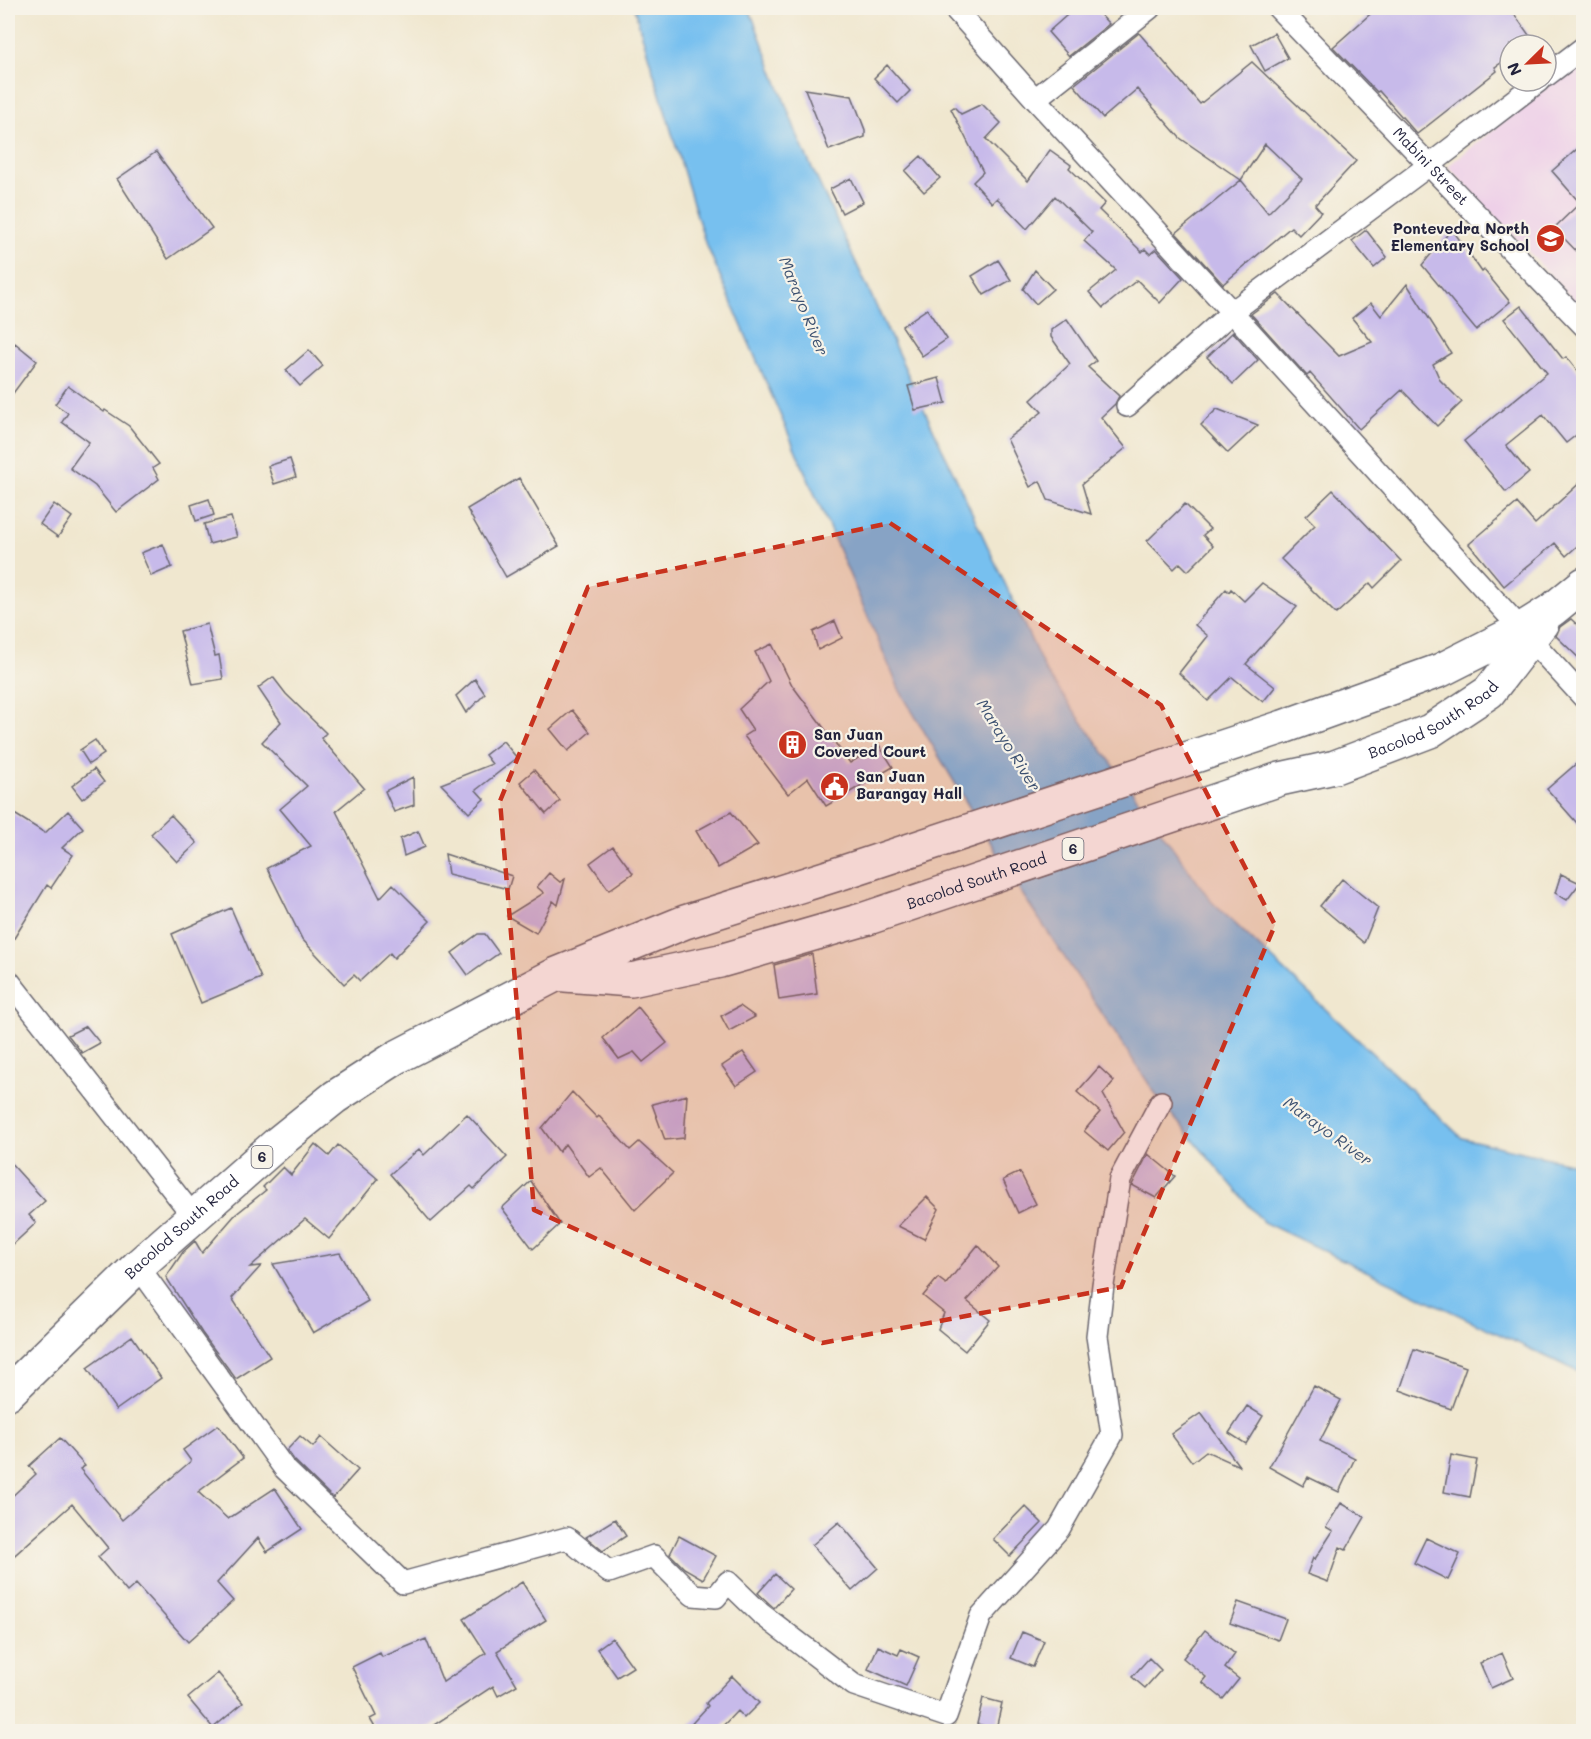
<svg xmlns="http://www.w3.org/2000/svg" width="1591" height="1739" viewBox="0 0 1591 1739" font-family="Mali,sans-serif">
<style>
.built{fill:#eed0e8}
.water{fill:#77c0ef;stroke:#4c7195;stroke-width:1.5}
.building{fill:#c7baea;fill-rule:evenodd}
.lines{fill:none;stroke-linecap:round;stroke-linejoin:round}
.street-casing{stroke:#6a676f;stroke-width:24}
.highway-casing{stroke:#6a676f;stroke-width:36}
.street{stroke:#fff;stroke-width:21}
.highway{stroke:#fff;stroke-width:33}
.marked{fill:#c8321e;fill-opacity:0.2;stroke:#c8321e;stroke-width:4.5;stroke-dasharray:12 8;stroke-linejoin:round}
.labels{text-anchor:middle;stroke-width:4.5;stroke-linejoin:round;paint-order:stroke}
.shield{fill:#f7f3e8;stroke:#62616f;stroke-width:1.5}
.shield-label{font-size:14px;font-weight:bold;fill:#22223b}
.street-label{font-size:15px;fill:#22223b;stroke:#f7f3e8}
.poi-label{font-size:15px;font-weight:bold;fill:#22223b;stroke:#f7f3e8;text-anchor:start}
.water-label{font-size:16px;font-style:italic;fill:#3c5171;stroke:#f7f3e8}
</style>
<rect width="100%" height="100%" fill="#f7f3e8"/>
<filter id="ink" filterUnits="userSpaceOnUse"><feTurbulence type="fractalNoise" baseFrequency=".0167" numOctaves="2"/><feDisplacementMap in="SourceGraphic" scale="12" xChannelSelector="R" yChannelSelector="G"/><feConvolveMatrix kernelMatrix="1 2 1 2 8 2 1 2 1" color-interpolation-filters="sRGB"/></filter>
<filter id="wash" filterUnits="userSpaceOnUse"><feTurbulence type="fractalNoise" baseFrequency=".008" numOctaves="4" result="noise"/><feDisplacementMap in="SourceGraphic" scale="24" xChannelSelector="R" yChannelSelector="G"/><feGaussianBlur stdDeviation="1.35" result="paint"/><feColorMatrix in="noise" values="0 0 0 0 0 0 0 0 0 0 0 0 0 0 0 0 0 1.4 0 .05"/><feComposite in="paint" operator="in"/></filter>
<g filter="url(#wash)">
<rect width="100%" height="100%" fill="#f0e7cf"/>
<path class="built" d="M1583,58V310L1448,166Z"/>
<path class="water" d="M634,8H749L800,142L1046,672L1212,902L1462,1138L1583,1166V1374L1263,1222L1161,1102L1011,877L900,691L704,239Z"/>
<g id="blocks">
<path class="building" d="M1075,8H1094L1109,24L1069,56L1048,32Z
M1377,8H1510L1536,45H1510V57L1495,67L1497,71L1417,134L1379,91L1377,92L1333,47Z
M1139,33L1200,104L1252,62L1356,161L1315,205L1321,212L1299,235L1291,227L1223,284L1176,233L1241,180L1180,138L1137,89L1103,118L1074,85ZM1265,144L1302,179L1268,213L1241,180Z
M1274,33L1288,58L1265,71L1251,45Z
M887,65L910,91L898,103L874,78Z
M805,89L852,96L865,130V137L829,150Z
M982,104L1001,123L986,139L1028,181L1050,150L1071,165L1069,168L1105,203L1099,210L1142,252L1145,249L1150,254L1156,249L1183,278L1160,303L1137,280L1103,308L1089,292L1116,270L1084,241L1092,232L1055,196L1027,229L997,198L992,203L973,182L983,172L951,109L954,107L961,114Z
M1584,143V259L1554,228L1580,203L1552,171Z
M156,152L212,228L168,259L117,179Z
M921,156L940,178L924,192L905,171Z
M851,178L863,202L842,213L830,189Z
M1452,229L1482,272L1484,270L1510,302L1476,330L1422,265Z
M1366,230L1387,257L1374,268L1352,241Z
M998,260L1011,280L984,295L972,276Z
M1035,270L1053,289L1036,304L1023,289Z
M1407,284L1451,353L1433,364L1440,380L1462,402L1437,426L1402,390L1359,429L1310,373L1307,376L1251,314L1278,294L1339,356L1372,342L1352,318L1371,303L1381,316Z
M1521,306L1563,359L1566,357L1584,379V429L1566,443L1543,415L1506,445L1529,473L1506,492L1464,441L1547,373L1504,319Z
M927,309L947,339L922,356L902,326Z
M1067,319L1096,361L1088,367L1119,396L1115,404L1101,417L1126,448L1082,484L1091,514L1048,500L1040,481L1030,487L1007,439L1042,412L1031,400L1070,364L1051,337V330Z
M1233,332L1258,360L1233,384L1207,357Z
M15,343L37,361L8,400V353Z
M309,350L323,366L300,386L286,370Z
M939,378L946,403L915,410L908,386Z
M68,386L104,412L105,410L129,426L159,464L153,468L159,479L116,512L95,486L70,468L89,442L62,422L68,413L55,404Z
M1217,409L1258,425L1228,453L1201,425Z
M290,459L296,477L274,484L268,466Z
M519,478L559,546L506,577L467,509Z
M1584,479V540L1566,556L1555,543L1504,586L1469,544L1517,503L1535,524Z
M1333,490L1401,561L1374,588L1370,583L1336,614L1281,559L1315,525L1306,516Z
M209,499L214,515L196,521L191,505Z
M54,504L72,517L58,537L40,524Z
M1185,504L1210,529L1203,535L1213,546L1188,571L1180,563L1174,569L1147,541Z
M231,517L237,537L209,544L204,524Z
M163,544L172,567L151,576L141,553Z
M1262,583L1297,607L1246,664L1275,687L1263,702L1232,677L1208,701L1179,673L1208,636L1195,625L1226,589L1229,592L1231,589L1244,601Z
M1571,619L1584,631V663L1556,636L1560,627Z
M835,621L842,638L818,650L813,632Z
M207,624L215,656L219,655L223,679L193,684L180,631Z
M772,644L792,685L850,763L879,745L893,767L826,806L808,778L788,794L744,736L753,730L739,709L769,681L755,652Z
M273,677L286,694L326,733L321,738L364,788L336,811L380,898L393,884L430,921L394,958L390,953L360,981L354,975L344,984L302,939L267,868L311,846L280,809L307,786L262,742L281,722L258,688Z
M475,679L485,694L466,713L456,696Z
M572,710L590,732L568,751L550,729Z
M95,740L104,754L89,764L80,750Z
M503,741L517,758L476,790L484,799L469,813L441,784L492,764L485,755Z
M1584,757V831L1547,789Z
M94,769L104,782L82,799L72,786Z
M534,770L560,801L546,814L520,782Z
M413,777L414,805L394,812L385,791Z
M8,810L45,833L68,811L83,828L62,848L73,855L51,888L47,885L8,948Z
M731,812L758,845L718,868L696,831Z
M171,815L197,843L177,862L151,834Z
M418,831L425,847L404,856L400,839Z
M613,846L633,873L609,890L590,863Z
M445,854L512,876L508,889L448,874Z
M549,873L560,882L565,879L558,905L553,901L536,933L507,916L544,893L537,887Z
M1561,874L1580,883L1567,900L1555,893Z
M1342,879L1378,908L1364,943L1320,906Z
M231,908L261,978L201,1003L172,934Z
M478,934H485L499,953L468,975L452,953Z
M812,954L817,994L779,1000L774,965Z
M740,1006L755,1017L729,1031L721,1016Z
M638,1007L667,1043L643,1062L634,1052L619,1059L603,1038Z
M86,1026L100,1043L82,1053L68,1035Z
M743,1052L757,1072L736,1086L722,1066Z
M1099,1067L1114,1081L1103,1094L1124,1132L1108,1151L1084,1131L1100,1112L1077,1092Z
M572,1092L597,1118L599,1116L630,1150L639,1142L673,1173L635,1210L601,1168L589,1177L565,1144L559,1152L542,1128Z
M687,1095L684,1138L665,1140L652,1104Z
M467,1114L507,1157L474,1189L471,1186L431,1222L390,1174L419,1149L424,1155Z
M315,1144L329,1156L338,1145L378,1179L329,1239L305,1219L250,1267L261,1266L232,1298L270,1357L236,1379L202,1333L166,1277L183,1252L195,1241L202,1253L235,1215L266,1190L263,1187L283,1167L291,1175Z
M1148,1154L1175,1176L1156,1198L1132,1185Z
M8,1160L45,1201L29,1215L36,1223L8,1249Z
M1020,1172L1036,1204L1018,1213L1003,1180Z
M531,1181L560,1224L533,1249L502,1208Z
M927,1197L939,1209L924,1239L898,1226Z
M978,1245L998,1267L967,1301L990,1320L965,1351L938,1329L944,1313L923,1296L938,1278L946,1284Z
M340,1253L368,1301L313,1333L273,1264Z
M132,1336L161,1378L116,1410L87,1368Z
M1414,1349L1466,1367L1451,1409L1400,1390Z
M1314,1386L1341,1400L1320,1441L1355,1458L1339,1492L1308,1477L1303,1486L1269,1467Z
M1247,1406L1263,1416L1246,1444L1229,1433Z
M1201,1413L1239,1466L1206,1451L1192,1462L1171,1434Z
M218,1425L243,1458L198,1492L228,1519L275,1488L302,1529L267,1552L258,1538L217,1583L233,1601L188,1642L136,1584L127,1592L98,1557L108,1548L72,1504L8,1561V1500L36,1474L29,1466L60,1438L85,1466L80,1469L122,1520L191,1461L183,1450Z
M300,1436L313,1447L321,1437L358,1470L333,1498L294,1460L287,1450Z
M1451,1455L1477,1460L1470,1497L1444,1492Z
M1341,1503L1365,1517L1346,1550L1340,1547L1328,1582L1307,1574L1313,1558L1315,1559L1333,1531L1326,1527Z
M1025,1506L1042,1523L1010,1556L993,1539Z
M615,1519L626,1536L603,1551L586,1537Z
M839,1522L878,1568L852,1591L812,1545Z
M679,1536L716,1556L703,1579L684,1568L670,1554Z
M1426,1538L1460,1554L1448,1580L1414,1563Z
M775,1574L791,1589L774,1608L758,1593Z
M522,1582L546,1620L497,1651L517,1685L498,1696L493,1686L425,1731H377L370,1719L376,1716L352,1667L380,1653L382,1657L426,1639L443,1682L486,1653L464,1619Z
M1238,1602L1286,1619L1278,1640L1230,1623Z
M1205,1630L1235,1654L1225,1668L1239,1679L1223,1699L1202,1682L1206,1677L1183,1658Z
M1022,1632L1044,1641L1033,1667L1011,1658Z
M612,1638L633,1667L617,1677L597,1649Z
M878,1646L898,1655L901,1649L919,1657L906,1686L868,1669Z
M1502,1653L1513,1678L1491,1688L1480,1663Z
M1149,1658L1161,1670L1145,1688L1132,1677Z
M218,1673L243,1703L213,1728L188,1698Z
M732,1676L759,1703L744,1718L737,1711L718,1731H685L708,1706L706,1703Z
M983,1698L1002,1703L996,1729L977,1724Z"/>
</g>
</g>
<g filter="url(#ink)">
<use href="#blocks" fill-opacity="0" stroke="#6a676f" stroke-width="1.5"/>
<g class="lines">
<defs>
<g id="street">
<path d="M954,8L1035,99L1232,312L1584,698"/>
<path id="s1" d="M1278,8L1584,326"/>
<path d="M1546,76L1584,47"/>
<path d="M1035,99L1150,8"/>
<path d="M1127,406L1232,312L1428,166L1539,81"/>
<path d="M8,980L194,1217"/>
<path d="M138,1266L284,1468L403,1583L567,1538L609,1572L654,1556L693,1595L716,1597L728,1582L760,1613L854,1685L946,1716L981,1616L1059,1529L1112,1435L1097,1336L1103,1285L1120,1179L1161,1102"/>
</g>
<g id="highway">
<path id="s2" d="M565,975L631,980L720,961L865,919L1280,779L1335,767L1430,731L1489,692L1542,623"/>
<path id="s3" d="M8,1393L138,1266L279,1142L335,1097L397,1057L557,974L685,922L841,873L1283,727L1441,670L1520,630L1552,610L1584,584"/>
</g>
</defs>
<use href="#street" class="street-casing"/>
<use href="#highway" class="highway-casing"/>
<use href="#street" class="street"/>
<use href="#highway" class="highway"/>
</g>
</g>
<path class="marked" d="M890,523L1161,705L1275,925L1121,1287L822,1343L534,1210L500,801L588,587Z"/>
<defs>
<symbol id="school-disc" viewBox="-11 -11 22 22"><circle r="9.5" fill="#c8321e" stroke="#f7f3e8"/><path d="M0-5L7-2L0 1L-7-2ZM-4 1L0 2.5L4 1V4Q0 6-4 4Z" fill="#fff"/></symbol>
<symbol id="building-disc" viewBox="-11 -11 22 22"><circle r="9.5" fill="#c8321e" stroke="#f7f3e8"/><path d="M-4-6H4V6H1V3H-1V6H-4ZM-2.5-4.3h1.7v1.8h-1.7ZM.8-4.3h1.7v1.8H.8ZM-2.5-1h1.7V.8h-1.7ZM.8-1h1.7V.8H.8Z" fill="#fff"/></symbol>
<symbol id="civic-disc" viewBox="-11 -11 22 22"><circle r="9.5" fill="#c8321e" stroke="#f7f3e8"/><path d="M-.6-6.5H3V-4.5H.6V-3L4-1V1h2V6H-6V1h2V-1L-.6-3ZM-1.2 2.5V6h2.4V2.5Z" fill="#fff"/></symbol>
</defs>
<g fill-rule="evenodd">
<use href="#school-disc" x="1534" y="222" width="33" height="33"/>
<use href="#building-disc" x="776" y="728" width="33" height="33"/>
<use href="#civic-disc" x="818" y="770" width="33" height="33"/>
</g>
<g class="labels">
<g class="shield">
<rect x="1062.5" y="838" width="21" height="22" rx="4.5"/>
<rect x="251.5" y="1146" width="21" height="22" rx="4.5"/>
</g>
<g class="shield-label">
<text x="1073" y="854">6</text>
<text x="262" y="1162">6</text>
</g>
<g class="street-label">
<text dy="5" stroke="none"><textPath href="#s1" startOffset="220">Mabini Street</textPath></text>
<text dy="5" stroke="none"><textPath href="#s2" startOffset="912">Bacolod South Road</textPath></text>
<text dy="5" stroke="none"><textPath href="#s2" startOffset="426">Bacolod South Road</textPath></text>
<text dy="5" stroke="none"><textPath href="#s3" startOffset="240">Bacolod South Road</textPath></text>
</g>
<g class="poi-label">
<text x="1529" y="234" text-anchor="end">Pontevedra North<tspan x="1529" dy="17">Elementary School</tspan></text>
<text x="814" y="740">San Juan<tspan x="814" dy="17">Covered Court</tspan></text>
<text x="856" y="782">San Juan<tspan x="856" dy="17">Barangay Hall</tspan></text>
</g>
<g class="water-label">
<text transform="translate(804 306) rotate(68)" y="6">Marayo River</text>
<text transform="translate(1009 745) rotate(58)" y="6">Marayo River</text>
<text transform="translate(1328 1131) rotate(36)" y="6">Marayo River</text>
</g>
</g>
<rect width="1591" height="1739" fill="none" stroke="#f7f3e8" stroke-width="30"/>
<g transform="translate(1528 63) rotate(246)"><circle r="28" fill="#f7f3e8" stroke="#a29fa3" stroke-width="1.5"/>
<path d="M0-4.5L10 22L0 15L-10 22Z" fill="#c8321e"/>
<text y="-9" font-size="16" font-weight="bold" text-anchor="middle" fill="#22223b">N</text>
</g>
</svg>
